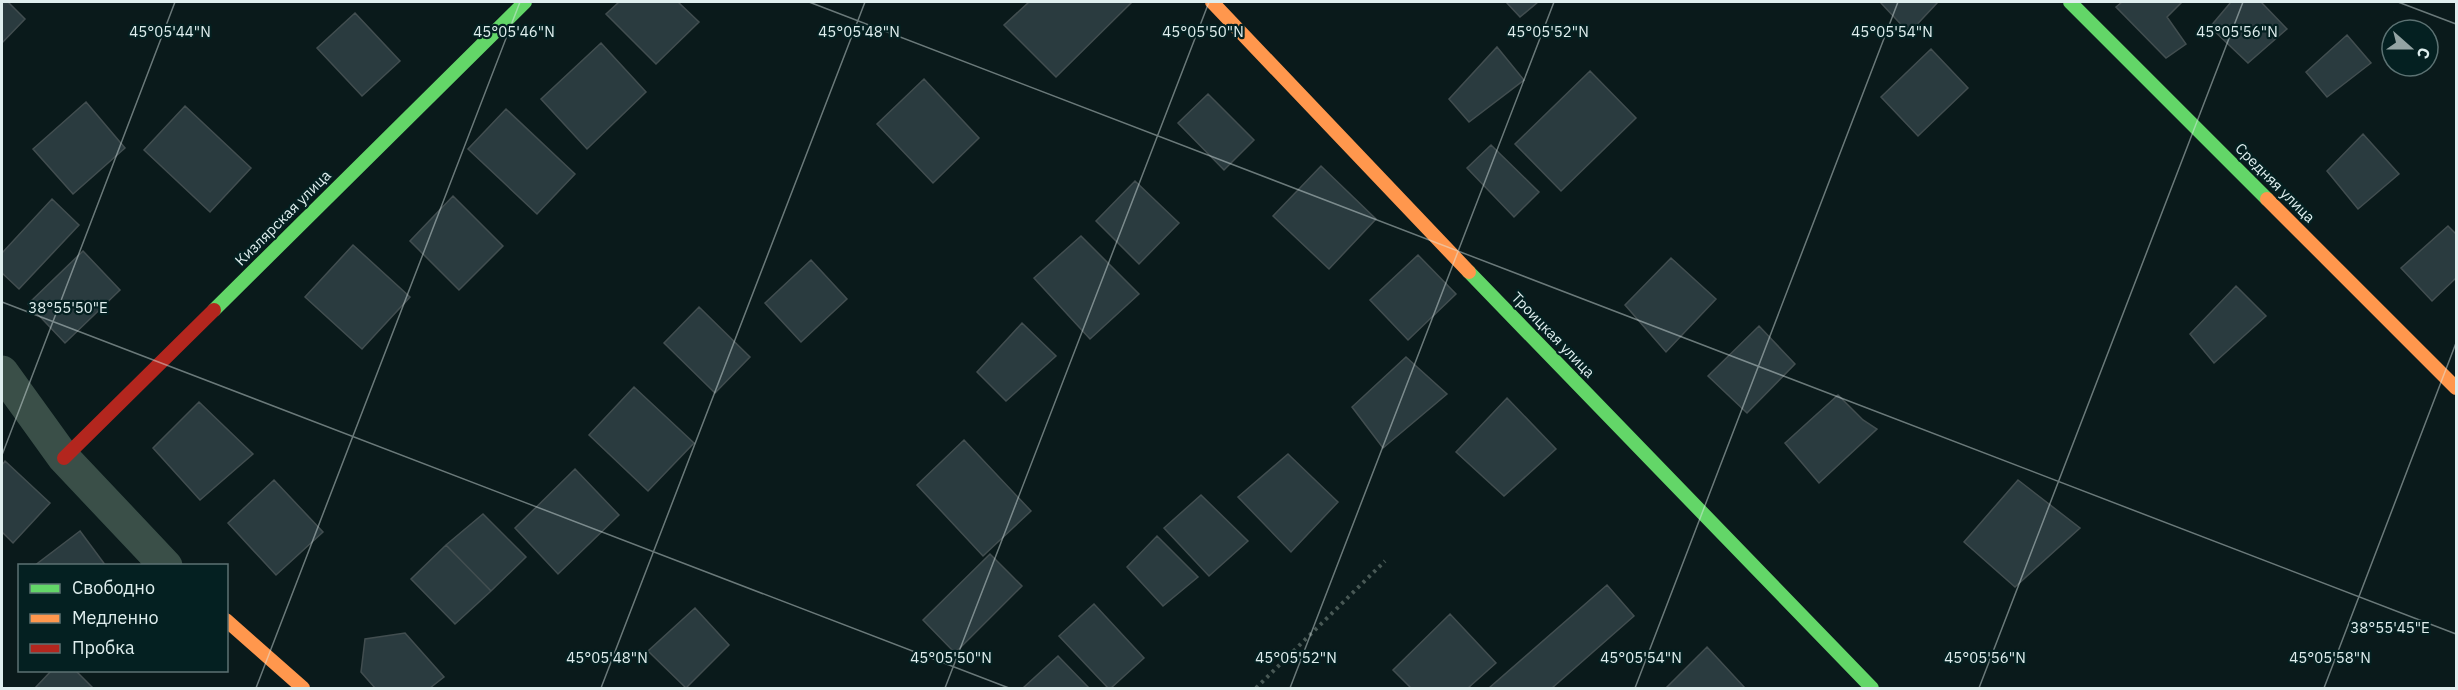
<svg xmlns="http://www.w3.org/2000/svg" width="2458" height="690" viewBox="0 0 2458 690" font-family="'IBM Plex Sans',sans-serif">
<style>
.building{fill:#2a3b3f;stroke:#424e50;stroke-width:1.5}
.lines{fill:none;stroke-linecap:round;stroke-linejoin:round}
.path{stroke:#485855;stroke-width:4;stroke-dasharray:3 4.5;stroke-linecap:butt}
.street{stroke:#3a4f48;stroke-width:33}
.fast{stroke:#63d668;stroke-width:14}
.slow{stroke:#ff974d;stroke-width:14}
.jam{stroke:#b3261e;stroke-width:14}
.ticks{fill:none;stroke:#dfeeee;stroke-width:1.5;stroke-opacity:0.45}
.labels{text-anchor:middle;stroke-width:4.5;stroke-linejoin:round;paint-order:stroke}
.street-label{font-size:15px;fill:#dfeeee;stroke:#042021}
.ticks-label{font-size:15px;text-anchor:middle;fill:#dfeeee;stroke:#042021;stroke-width:4.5;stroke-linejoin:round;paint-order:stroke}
</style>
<rect width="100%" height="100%" fill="#0a1a1b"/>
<path class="building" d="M2,2H8L25,19L2,43Z
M619,2H678L699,22L656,64L606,14Z
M1029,2H1132L1056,77L1004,25Z
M1506,2H1538L1520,17Z
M1880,2H1938L1909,33Z
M2122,2H2182L2167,17L2186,44L2166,58L2116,7Z
M2231,2H2261L2287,29L2248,63L2210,27Z
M355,13L400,61L362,96L317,48Z
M2347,35L2371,63L2327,97L2306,72Z
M601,43L646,92L587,149L541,99Z
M1497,47L1524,80L1469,122L1449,99Z
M1931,49L1968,88L1918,136L1881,97Z
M1590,71L1636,118L1561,191L1515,144Z
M924,79L979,138L933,183L877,124Z
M1208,94L1254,140L1224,170L1178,123Z
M86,102L125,148L73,194L33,149Z
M185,106L251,168L210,212L144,150Z
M506,109L575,174L537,214L468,149Z
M2363,134L2399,174L2358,209L2327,171Z
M1491,145L1539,192L1514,217L1467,168Z
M1321,166L1376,219L1329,269L1273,216Z
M1135,181L1179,223L1139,264L1096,221Z
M453,196L503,246L459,290L410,241Z
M52,199L79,225L19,289L2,273V253Z
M2448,226L2456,234V278L2432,301L2401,268Z
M1081,236L1139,294L1090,339L1034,278Z
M353,245L410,297L362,349L305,297Z
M83,251L120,290L65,343L28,304Z
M1418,255L1456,294L1408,340L1370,300Z
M1671,258L1716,299L1666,352L1625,305Z
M811,260L847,299L801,342L765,303Z
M2236,286L2266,316L2214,363L2190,334Z
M699,307L750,357L715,393L664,343Z
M1022,323L1056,356L1006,401L977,372Z
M1759,326L1795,364L1747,413L1708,376Z
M1406,357L1447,394L1383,448L1352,407Z
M634,387L694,443L648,491L589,435Z
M1838,395L1863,420L1877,429L1819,483L1785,443Z
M1507,398L1556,449L1504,496L1456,452Z
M199,402L253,454L200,500L153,448Z
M964,440L1031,511L983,556L917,485Z
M1288,454L1338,502L1291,552L1238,497Z
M5,461L50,503L13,543L2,532V465Z
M575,469L619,515L558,574L515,528Z
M274,480L323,532L276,575L228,523Z
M2018,480L2080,528L2015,587L1964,542Z
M1201,495L1248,541L1209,576L1164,528Z
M483,514L526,557L491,591L446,545Z
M80,531L106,566H34Z
M1157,536L1198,577L1163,606L1127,567Z
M446,545L491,591L455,624L411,579Z
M990,554L1022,586L955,653L923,620Z
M1607,585L1634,616L1552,688H1489Z
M1094,604L1144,658L1111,688H1108L1059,636Z
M695,608L729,645L686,688L648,651Z
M1450,614L1496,663L1468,688H1411L1393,670Z
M405,633L444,677L430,688H375L361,672L365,639Z
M1707,647L1745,688H1666Z
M1058,656L1089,688H1023Z
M52,670H75L93,688H35Z"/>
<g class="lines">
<path class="path" d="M1256,688L1385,561"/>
<path class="street" d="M2,372L64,458L166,566"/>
<path class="fast" d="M2070,2L2267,199
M1469,272L1872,688
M214,310L525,2"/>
<path class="slow" d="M1212,2L1469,272
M2267,199L2456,388
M226,620L303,688"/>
<path class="jam" d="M64,458L214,310"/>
</g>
<path class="ticks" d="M809,2L2456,634M2398,2L2456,24M2,302L1009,688M2,455L175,2M256,688L520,2M601,688L865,2M945,688L1209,2M1290,688L1554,2M1635,688L1898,2M1979,688L2243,2M2324,688L2456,343"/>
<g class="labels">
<g class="street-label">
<text transform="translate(2275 183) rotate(45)" y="5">Средняя улица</text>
<text transform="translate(283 218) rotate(-45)" y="5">Кизлярская улица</text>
<text transform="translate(1553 335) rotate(46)" y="5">Троицкая улица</text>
</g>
</g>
<g class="ticks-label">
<text x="170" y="37">45°05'44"N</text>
<text x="514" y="37">45°05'46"N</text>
<text x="859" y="37">45°05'48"N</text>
<text x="1203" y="37">45°05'50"N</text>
<text x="1548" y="37">45°05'52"N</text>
<text x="1892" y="37">45°05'54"N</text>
<text x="2237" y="37">45°05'56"N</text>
<text x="68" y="313">38°55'50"E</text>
<text x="2390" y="633">38°55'45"E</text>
<text x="607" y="663">45°05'48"N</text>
<text x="951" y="663">45°05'50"N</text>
<text x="1296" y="663">45°05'52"N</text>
<text x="1641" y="663">45°05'54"N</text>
<text x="1985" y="663">45°05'56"N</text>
<text x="2330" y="663">45°05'58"N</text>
</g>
<rect width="2458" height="690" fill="none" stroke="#dfeeee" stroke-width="6"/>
<rect x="18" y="564" width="210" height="108" fill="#042021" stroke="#5c7273" stroke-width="1.5"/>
<rect x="30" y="584" width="30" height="9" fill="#63d668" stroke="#5c7273" stroke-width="1.5"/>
<text x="72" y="594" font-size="18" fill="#dfeeee">Свободно</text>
<rect x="30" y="614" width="30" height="9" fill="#ff974d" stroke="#5c7273" stroke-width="1.5"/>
<text x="72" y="624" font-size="18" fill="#dfeeee">Медленно</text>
<rect x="30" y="644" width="30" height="9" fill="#b3261e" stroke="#5c7273" stroke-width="1.5"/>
<text x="72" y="654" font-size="18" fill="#dfeeee">Пробка</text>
<g transform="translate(2410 48) rotate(111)"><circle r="28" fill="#042021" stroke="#5c7273" stroke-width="1.5"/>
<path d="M0-4.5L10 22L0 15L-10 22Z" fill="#94a4a4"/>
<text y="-9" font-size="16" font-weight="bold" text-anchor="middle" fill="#dfeeee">С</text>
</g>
</svg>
